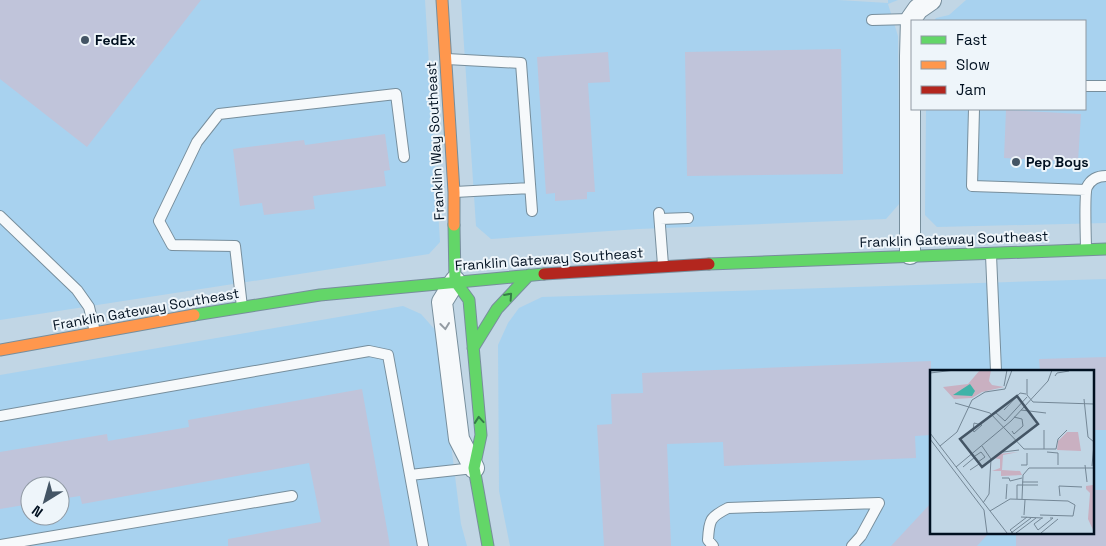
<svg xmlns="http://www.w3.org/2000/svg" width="1106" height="546" viewBox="0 0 1106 546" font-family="'Space Grotesk',sans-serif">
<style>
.built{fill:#a8d2ef;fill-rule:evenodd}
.building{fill:#c0c4da}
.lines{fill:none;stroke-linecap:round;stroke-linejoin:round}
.lane-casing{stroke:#778e9c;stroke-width:12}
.street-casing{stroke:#778e9c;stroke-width:22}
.fast-casing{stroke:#778e9c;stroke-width:13}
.slow-casing{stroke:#778e9c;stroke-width:13}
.jam-casing{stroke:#778e9c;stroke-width:13}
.lane{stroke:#f6f9fb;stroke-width:10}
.street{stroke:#f6f9fb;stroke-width:20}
.fast{stroke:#63d668;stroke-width:11}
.slow{stroke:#ff974d;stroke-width:11}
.jam{stroke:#b3261e;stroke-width:11}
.oneway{stroke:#367d48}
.oneway2{stroke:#949ca3}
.poi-dot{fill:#445565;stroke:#eef5fa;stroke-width:2}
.labels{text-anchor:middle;stroke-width:4;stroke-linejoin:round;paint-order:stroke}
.poi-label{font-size:14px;font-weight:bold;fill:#001020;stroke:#eef5fa;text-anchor:start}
.street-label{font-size:14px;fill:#001020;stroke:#eef5fa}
.inset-road{fill:none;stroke:#748796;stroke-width:1}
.view{fill:#445565;fill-opacity:0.15;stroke:#445565;stroke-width:2.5}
.inset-edge{fill:none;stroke:#001020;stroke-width:2.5}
</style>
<rect width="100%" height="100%" fill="#c1d6e5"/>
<path class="built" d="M0,0H425L440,242L429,254L0,320Z
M461,0H838L888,3V0H898L888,4L898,36L900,203L886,219L639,229L491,239L476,226Z
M966,0H1106V223L937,227L925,215L926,109H1085V21H934L936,18L949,15Z
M1106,279V546H510L499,491L498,345L508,323L519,308L542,297ZM931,371H1092V532H931Z
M403,306L421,314L437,332L461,524L467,546H0V375ZM30,486H60V516H30Z"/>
<path class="building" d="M0,0H201L87,147L0,79Z
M841,49L843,174L687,176L685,52Z
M608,52L610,82L588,83L595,192H587V199L555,201V193L546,194L537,57Z
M1006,110L1081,114L1078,162L1004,158Z
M385,134L390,170L384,171L386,186L313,196L315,209L264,215L262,203L240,206L233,149L304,140L305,145Z
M1106,357V430H1092V371H1040L1039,359Z
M931,361V435L915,436L916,458L724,466L723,442L667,444L671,546H604L597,425L612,424L611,394L643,393L642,373Z
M362,389L390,546H228V539L321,522L309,463L82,504L80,496L60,499V486H30V504L0,509V452L107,434L108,441L189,427L188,420Z
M1092,490H1106V546H1016V532H1092Z
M931,503V532H990L977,546H891Z"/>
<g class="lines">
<defs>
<path id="lane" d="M872,20L911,19
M447,59L521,63L532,211
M1085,86H1106
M974,109L972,186L1086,190
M455,192L530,188
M659,213L663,265
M0,216L77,290L89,307L95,332
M660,219L688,218
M1086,250C1086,239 1084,194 1087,187C1091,179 1098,176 1106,176
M991,255L996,371
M242,307L235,246L172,245L159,221L197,142L219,114L396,94L404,157
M0,416L369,351L388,355L423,546
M410,475L474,468
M0,545L292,496
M713,546L708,540C709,520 710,517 728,508L879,503L861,536L852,546"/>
<path id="street" d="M910,254V56L911,19L918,9L931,0
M455,281L442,302L459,439L474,468"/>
<path id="fast" d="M454,225L455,281L469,300L481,435L474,468L488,546
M709,264L1106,249
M194,315L320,295L544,274
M473,348L497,309L529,275"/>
<path id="slow" d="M442,0L454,192V225
M0,350L194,315"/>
<path id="jam" d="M544,274L709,264"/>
</defs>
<use href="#lane" class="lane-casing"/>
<use href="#street" class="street-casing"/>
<use href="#fast" class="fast-casing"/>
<use href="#slow" class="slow-casing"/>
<use href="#jam" class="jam-casing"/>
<use href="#lane" class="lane"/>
<use href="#street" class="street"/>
<use href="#fast" class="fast"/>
<use href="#slow" class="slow"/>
<use href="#jam" class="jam"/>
</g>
<defs><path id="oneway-chevron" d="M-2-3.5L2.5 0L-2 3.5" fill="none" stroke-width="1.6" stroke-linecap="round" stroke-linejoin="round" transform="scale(1.25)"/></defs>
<g class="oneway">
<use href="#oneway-chevron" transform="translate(509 296) rotate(-48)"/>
<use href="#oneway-chevron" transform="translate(479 420) rotate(-95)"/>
</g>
<use class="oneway2" href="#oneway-chevron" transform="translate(445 326) rotate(83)"/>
<g class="poi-dot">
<circle cx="85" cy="40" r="5"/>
<circle cx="1016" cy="162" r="5"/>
</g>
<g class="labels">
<g class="poi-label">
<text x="95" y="45">FedEx</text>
<text x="1026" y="167">Pep Boys</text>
</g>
<g class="street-label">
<text transform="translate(435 141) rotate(-93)" y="5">Franklin Way Southeast</text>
<text transform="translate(954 239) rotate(-2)" y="5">Franklin Gateway Southeast</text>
<text transform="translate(549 259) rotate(-4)" y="5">Franklin Gateway Southeast</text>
<text transform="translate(146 309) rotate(-10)" y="5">Franklin Gateway Southeast</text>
</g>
</g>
<g transform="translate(930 370)">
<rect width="164" height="164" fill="#c1d6e5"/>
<path d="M163,115L164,121V162L158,149L160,123L156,119V116Z" fill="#c9b0c1"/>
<path d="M50,0H61L59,11L62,15L74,17L52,22L42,28L24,29L13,17L38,14ZM137,62H148L151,81L127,80L128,71ZM88,82L73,85L72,100L90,101L92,105L71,106V101H62L70,98V89L63,88L69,84Z" fill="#c9b0c1"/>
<path d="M40,14L45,21L42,26L23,25Z" fill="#40b3a8"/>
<path class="inset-road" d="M0,3L25,0M125,6L127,3L139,1M97,9V25L103,32L164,34M74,16L77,0M154,29L158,67L164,72M25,33L60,43L94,79H126L128,69L137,60M74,40L90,23L96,24M91,40L116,43M65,42L75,51L97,27M44,53L52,55L44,62L43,60ZM114,60V79M82,61L84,64L93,56L92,49L84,47M0,63L77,163M0,69L54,140L57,163M10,76L27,62L42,30L55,22L75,19L82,0M52,76L61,89L59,124L53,133M73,82L89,80M117,82L128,83V95M45,86L51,82L55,87L48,92M91,95H97V83M155,95L157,112M162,96L164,74M26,97L81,51L118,11L122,0M33,97L45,87M40,100L49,94L45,88M72,108H79L80,111L92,108M92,112H108M130,126L129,116L152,117M76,129L77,114M87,129V115H108M92,129L93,105L99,98H164M60,141L80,129L138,131L145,135L143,146L110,145M94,145L95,130M91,147L113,148M112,148L104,154L108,160L123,148H120M81,163L101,148M83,163L80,160L97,147M86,163L106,148M111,163L128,149"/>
<path class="view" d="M87,26L108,54L52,97L30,69Z"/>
<rect width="164" height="164" class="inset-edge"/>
</g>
<rect x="911" y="20" width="175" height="90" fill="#eef5fa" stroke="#8f99a3"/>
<rect x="921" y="36" width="25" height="8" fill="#63d668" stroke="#8f99a3"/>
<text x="956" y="45" font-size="15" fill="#001020">Fast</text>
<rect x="921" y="61" width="25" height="8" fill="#ff974d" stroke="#8f99a3"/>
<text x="956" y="70" font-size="15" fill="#001020">Slow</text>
<rect x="921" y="86" width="25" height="8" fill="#b3261e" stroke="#8f99a3"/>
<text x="956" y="95" font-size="15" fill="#001020">Jam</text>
<g transform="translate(45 501) rotate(217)"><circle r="24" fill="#eef5fa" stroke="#8f99a3"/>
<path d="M0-4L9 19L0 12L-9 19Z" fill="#445565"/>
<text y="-8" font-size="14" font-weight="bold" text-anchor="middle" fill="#001020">N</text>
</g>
</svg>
